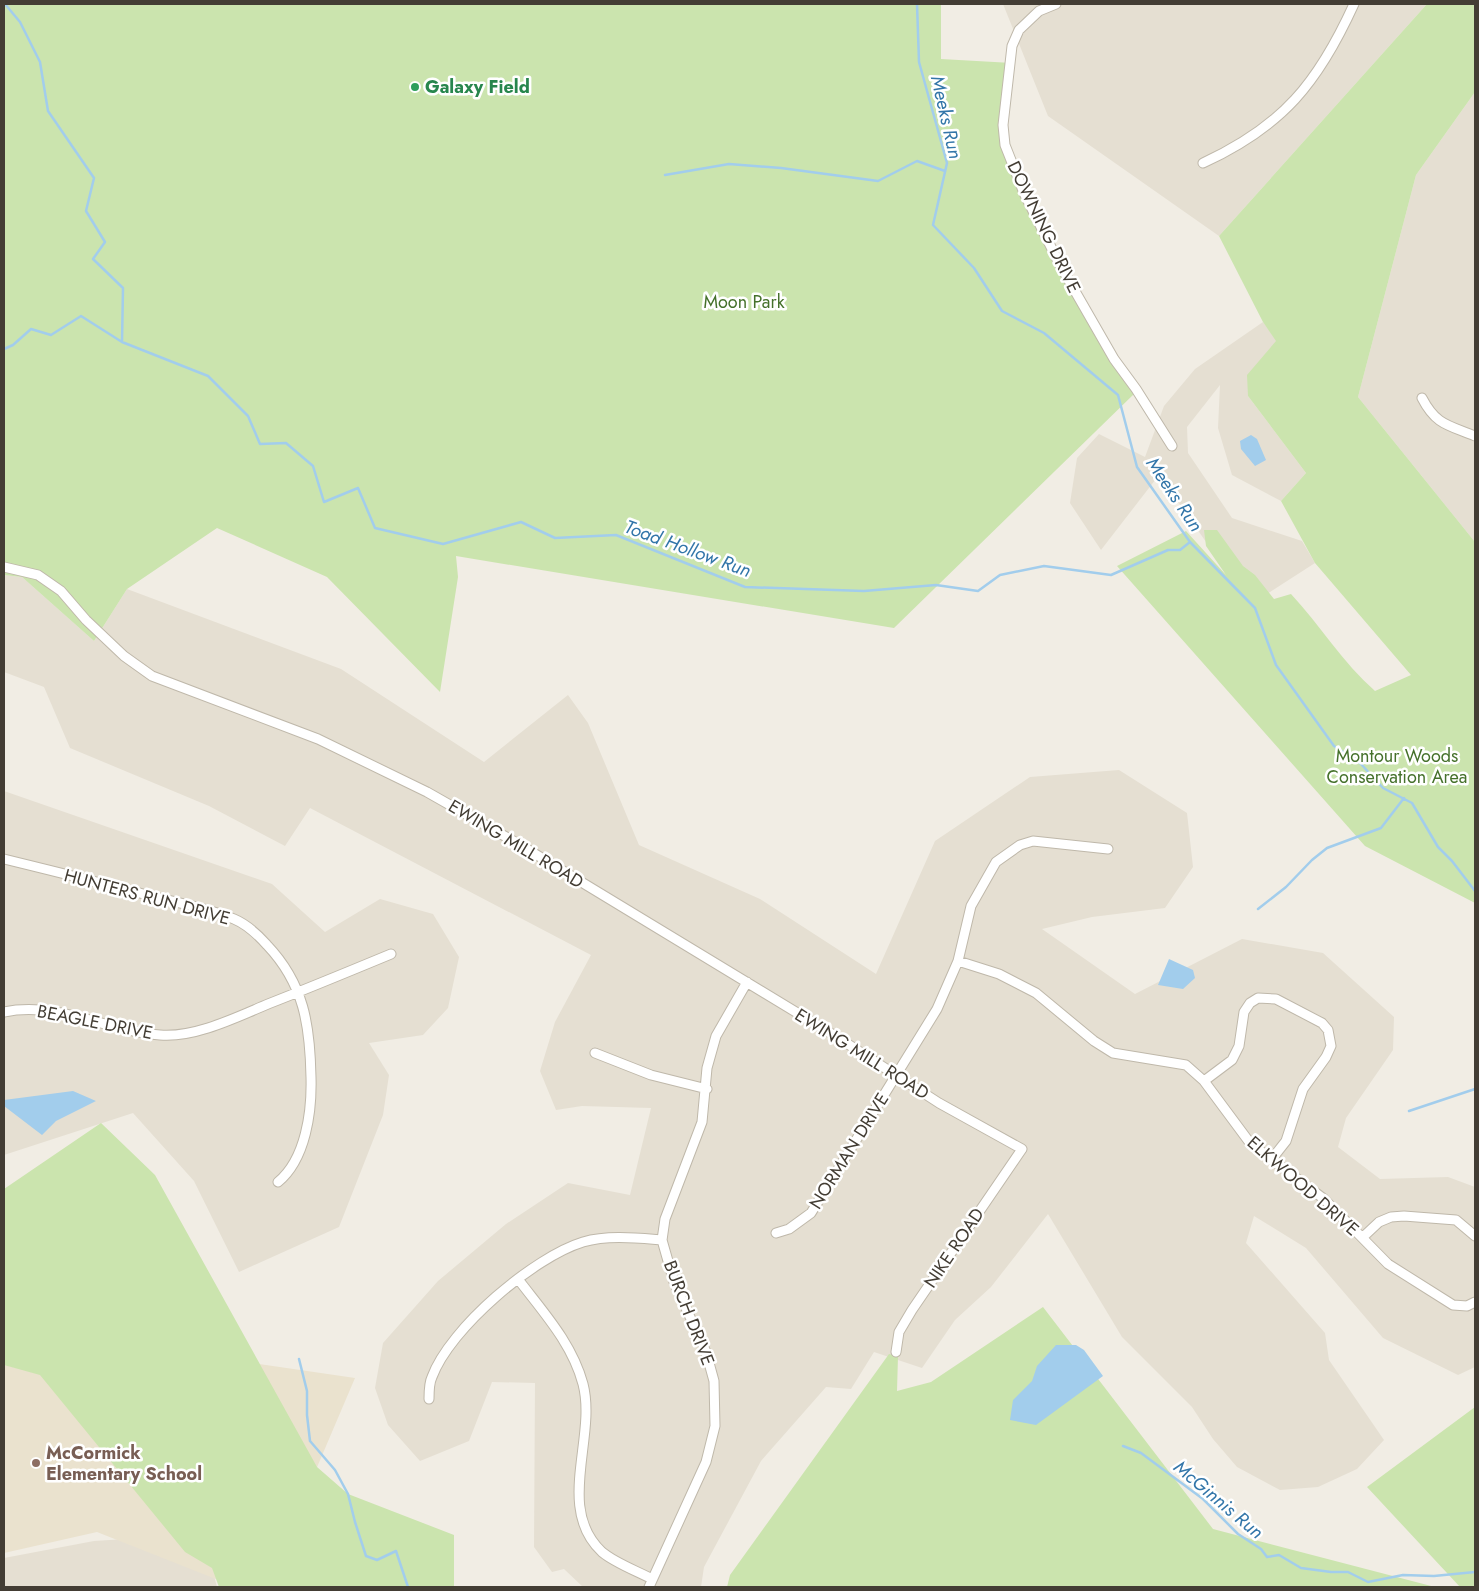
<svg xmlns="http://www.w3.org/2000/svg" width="1479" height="1591" viewBox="0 0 1479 1591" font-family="Jost,sans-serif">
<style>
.residential{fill:#e5dfd2}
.education{fill:#eae2ce}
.green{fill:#cbe4ae}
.water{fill:#a2cdec}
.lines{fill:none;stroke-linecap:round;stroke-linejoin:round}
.stream{stroke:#a2cdec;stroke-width:2.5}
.street-casing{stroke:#bfb8aa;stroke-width:11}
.street{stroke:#fff;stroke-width:9}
.leisure-dot{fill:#2e9e5b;stroke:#fff;stroke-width:2}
.education-dot{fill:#8d6e63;stroke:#fff;stroke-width:2}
.labels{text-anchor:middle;stroke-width:5;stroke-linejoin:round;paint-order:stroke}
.leisure-label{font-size:18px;font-weight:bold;fill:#27864d;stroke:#fff;text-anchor:start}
.street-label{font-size:18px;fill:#433d34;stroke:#fff}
.park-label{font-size:18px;fill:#45712b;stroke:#fff}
.education-label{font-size:18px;font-weight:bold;fill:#785e54;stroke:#fff;text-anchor:start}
.water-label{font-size:19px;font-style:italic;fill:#3376a9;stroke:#fff}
</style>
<rect width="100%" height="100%" fill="#f1ede4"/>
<path class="residential" d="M1003,4H1427L1219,236L1048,116Z
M1475,92V542L1358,397L1416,175Z
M1263,322L1277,341L1248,375V396L1306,473L1281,501L1232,475L1218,428L1220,385L1187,427L1188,453L1232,518L1302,541L1315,563L1264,596L1211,549L1159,475L1101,550L1070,503L1077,458L1099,434L1145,457L1164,406L1195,369Z
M4,575L22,577L94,641L127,589L341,669L484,762L568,695L588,723L639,845L760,899L876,974L935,841L1030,777L1119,770L1187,813L1193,867L1165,908L1092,917L1042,929L1135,994L1242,939L1323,953L1394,1017L1393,1050L1346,1118L1338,1147L1380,1179L1448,1177L1475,1187V1367L1458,1375L1383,1338L1306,1248L1254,1216L1246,1243L1325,1333L1329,1360L1384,1440L1357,1469L1318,1487L1280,1490L1237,1467L1213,1439L1192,1407L1122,1337L1048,1214L991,1287L955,1320L922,1368L874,1352L851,1389L826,1387L761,1461L704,1567L701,1587H583L564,1569L552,1572L534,1547L535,1383L492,1382L469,1441L420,1461L388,1425L375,1388L383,1343L438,1281L506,1224L568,1183L630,1195L651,1108L582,1106L556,1110L540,1071L555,1022L591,955L310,808L285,846L209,806L70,748L44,687L4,672Z
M4,791L272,884L325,932L380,899L433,914L459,957L448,1008L423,1035L369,1043L389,1075L383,1115L339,1227L239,1272L194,1181L133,1113L4,1155Z
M157,1537L212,1568L217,1587H4V1558L94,1541Z"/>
<path class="education" d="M4,1327L355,1378L266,1587H236L97,1532L4,1553Z"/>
<path class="green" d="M4,4H941V59L1012,63L1005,155L1134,394L894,628L456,556L458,577L440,692L327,577L217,528L127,589L94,641L22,577L4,575Z
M1427,4H1475V92L1416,175L1358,397L1475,542V903L1365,846L1117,566L1186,531L1226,575L1206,546L1204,530H1217L1243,566L1255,575L1274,599L1291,594C1320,625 1343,663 1375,691L1411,675L1315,563L1281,501L1306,473L1248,396L1247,375L1276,341L1263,322L1219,236Z
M101,1123L155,1175L317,1467L348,1494L454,1535V1587H219L212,1568L185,1552L40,1375L4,1365V1189Z
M1043,1307L1213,1529L1435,1587H727L730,1575L889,1354L898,1356L897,1391L931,1382Z
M1475,1407V1587H1460L1367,1487Z"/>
<path class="water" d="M1251,435L1257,439L1266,460L1255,466L1241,449L1240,441Z
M1169,959L1193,970L1195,978L1183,989L1158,985Z
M73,1091L96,1101L56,1121L42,1135L4,1106V1100Z
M1056,1345H1076L1084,1350L1103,1376L1036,1425L1010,1420L1013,1400L1032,1381L1037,1366Z"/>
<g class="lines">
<path class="stream" d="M5,4L20,22L40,62L48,111L94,178L86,211L105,242L93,259L123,288L122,342L208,376L248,416L260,444L286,443L313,466L324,502L358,488L375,528L443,544L521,522L555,538L616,535L745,587L864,591L936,585L978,591L1000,575L1044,566L1111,575L1168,550H1180L1190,542
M917,4L919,62L947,163L933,225L974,268L1002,311L1044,333L1118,395L1137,467L1190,542L1255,608L1276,665L1334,746L1361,764L1383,788L1412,803L1438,847L1452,861L1475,891
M665,175L729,164L781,168L878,181L917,161L945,171
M4,349L13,345L31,329L51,335L81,316L122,342
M1258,909L1286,887L1312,860L1327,848L1381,828L1404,798
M1409,1111L1475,1089
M299,1359L307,1391V1415L310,1441L335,1470L348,1494L355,1522L366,1556L377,1560L396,1551L408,1587
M1123,1446L1141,1453L1203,1499L1238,1534L1261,1549L1267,1557L1279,1555L1301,1568L1331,1572H1348L1368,1582L1403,1575L1434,1576L1475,1572"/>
<defs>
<path id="street" d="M1056,4L1039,11L1019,30L1012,46L1003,125L1005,145L1024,193L1060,265L1114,359L1136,389L1172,446
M1203,163C1283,126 1318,83 1354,4
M1422,398C1436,425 1448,425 1475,436
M4,567L38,575L61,591L86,620L124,656L152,676L318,739L427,792L522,846L837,1037L939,1103L1022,1149L912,1310L899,1332L896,1352
M4,859C53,871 102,883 151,896C178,903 208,908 234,919C246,924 259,936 267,945C304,984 310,1025 311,1077C312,1111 306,1159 278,1182
M958,961L999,974L1036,993L1094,1041L1113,1053L1186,1065L1204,1081L1250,1143L1324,1199L1388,1264L1453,1305L1467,1306L1475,1302
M4,1012C59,1001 106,1031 160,1035C195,1038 237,1017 268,1004C309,988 350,971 391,954
M595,1053L651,1075L707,1089
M1204,1081L1232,1060L1239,1046L1244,1012L1250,1003L1258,998L1276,999L1322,1023L1328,1030L1331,1046L1326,1057L1303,1089L1286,1141L1271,1160
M776,1233L789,1229L811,1213L937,1009L958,961L971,906L996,862L1020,845L1033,841L1108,849
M1363,1237L1379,1222L1391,1217L1404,1216L1456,1220L1475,1236
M518,1279C543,1312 572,1343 583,1384C597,1438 555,1508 602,1552C615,1563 637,1571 652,1579
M429,1399C429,1392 429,1383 432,1377C450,1328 534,1257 583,1242C608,1235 636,1238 662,1240
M649,1587L706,1462L715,1426L714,1381L706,1352L674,1282L662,1240L665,1219L702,1122L707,1068L716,1036L747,982"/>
</defs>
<use href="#street" class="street-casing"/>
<use href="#street" class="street"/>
</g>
<circle class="leisure-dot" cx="415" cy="87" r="5"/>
<circle class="education-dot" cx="36" cy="1463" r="5"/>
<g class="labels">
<g class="leisure-label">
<text x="425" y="93">Galaxy Field</text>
</g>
<g class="street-label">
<text transform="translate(1044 227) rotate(64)" y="6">DOWNING DRIVE</text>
<text transform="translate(516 844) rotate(31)" y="6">EWING MILL ROAD</text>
<text transform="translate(147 897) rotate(15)" y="6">HUNTERS RUN DRIVE</text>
<text transform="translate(95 1022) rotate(11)" y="6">BEAGLE DRIVE</text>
<text transform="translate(862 1054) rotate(32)" y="6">EWING MILL ROAD</text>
<text transform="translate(849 1151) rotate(-58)" y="6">NORMAN DRIVE</text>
<text transform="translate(1303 1186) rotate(41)" y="6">ELKWOOD DRIVE</text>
<text transform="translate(954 1248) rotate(-56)" y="6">NIKE ROAD</text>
<text transform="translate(689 1313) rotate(69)" y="6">BURCH DRIVE</text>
</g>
<g class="park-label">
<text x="744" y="308">Moon Park</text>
<text x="1397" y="762">Montour Woods<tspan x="1397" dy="21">Conservation Area</tspan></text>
</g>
<g class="education-label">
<text x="46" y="1459">McCormick<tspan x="46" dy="21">Elementary School</tspan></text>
</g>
<g class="water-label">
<text transform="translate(947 117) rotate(77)" y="7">Meeks Run</text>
<text transform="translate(1175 494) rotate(56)" y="7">Meeks Run</text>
<text transform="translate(688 548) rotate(20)" y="7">Toad Hollow Run</text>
<text transform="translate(1219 1499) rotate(40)" y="7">McGinnis Run</text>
</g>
</g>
<rect width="1479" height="1591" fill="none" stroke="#433d34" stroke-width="10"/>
</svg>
